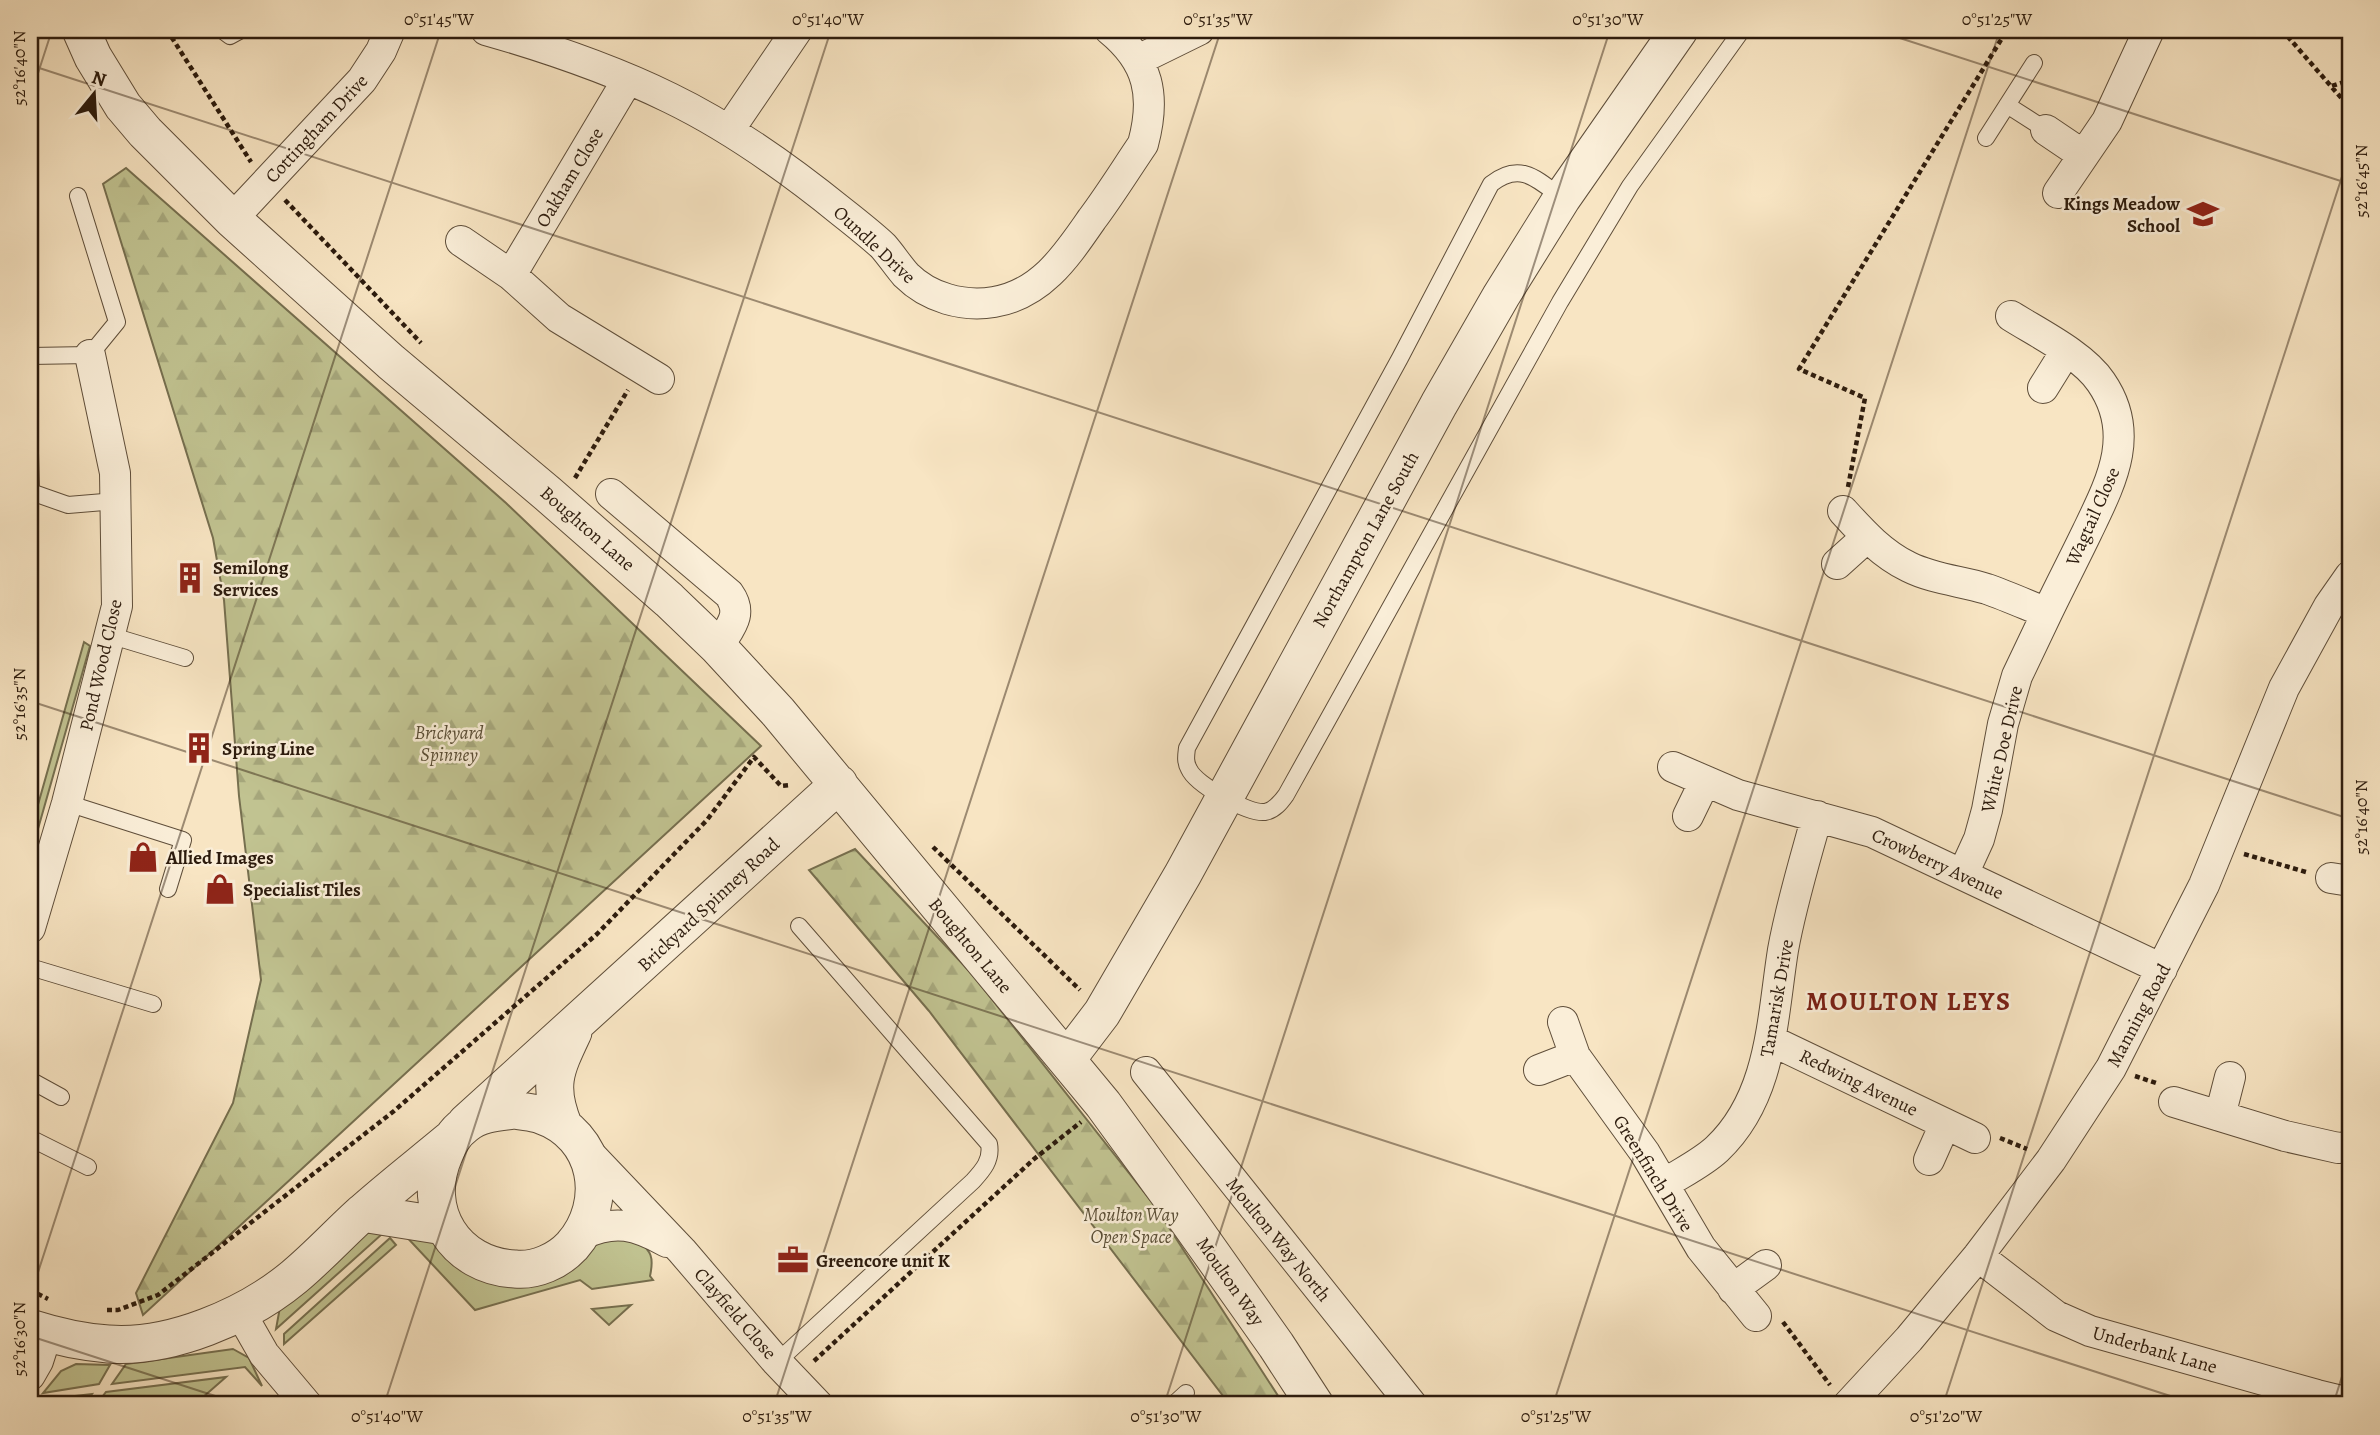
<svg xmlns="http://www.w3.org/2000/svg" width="2380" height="1435" viewBox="0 0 2380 1435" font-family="Alegreya,serif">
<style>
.green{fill:#c1c391;stroke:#766f4f;stroke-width:2}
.forest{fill:url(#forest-firs);stroke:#766f4f;stroke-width:2}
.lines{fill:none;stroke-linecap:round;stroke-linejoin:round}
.service-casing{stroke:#5f4e3a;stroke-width:18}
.minor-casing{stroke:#5f4e3a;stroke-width:32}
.tertiary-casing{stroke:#5f4e3a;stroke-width:39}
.path{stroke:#2c1b0d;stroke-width:4.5;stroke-dasharray:5 3.5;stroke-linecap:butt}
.service{stroke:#faeed8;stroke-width:16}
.minor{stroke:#faeed8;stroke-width:30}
.tertiary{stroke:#faeed8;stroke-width:37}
.ticks{fill:none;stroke:#2c1b0d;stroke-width:2;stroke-opacity:0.45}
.labels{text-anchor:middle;stroke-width:5;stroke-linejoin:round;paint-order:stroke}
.street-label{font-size:19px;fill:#2c1b0d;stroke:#faeed8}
.poi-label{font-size:19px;font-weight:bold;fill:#2c1b0d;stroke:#faeed8;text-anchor:start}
.park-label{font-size:19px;font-style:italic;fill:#594d35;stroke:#faeed8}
.district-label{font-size:26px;font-weight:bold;letter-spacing:2px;fill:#7a1f14;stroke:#faeed8}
.neatline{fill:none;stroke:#2c1b0d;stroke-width:2.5}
.ticks-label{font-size:18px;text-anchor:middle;fill:#2c1b0d}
</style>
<defs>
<pattern id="forest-firs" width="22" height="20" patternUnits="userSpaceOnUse" patternTransform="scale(1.75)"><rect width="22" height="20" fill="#c1c391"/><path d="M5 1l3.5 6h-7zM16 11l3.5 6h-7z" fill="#a6a77c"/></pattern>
</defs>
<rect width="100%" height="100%" fill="#f8e5c3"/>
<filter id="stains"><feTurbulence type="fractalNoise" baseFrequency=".00286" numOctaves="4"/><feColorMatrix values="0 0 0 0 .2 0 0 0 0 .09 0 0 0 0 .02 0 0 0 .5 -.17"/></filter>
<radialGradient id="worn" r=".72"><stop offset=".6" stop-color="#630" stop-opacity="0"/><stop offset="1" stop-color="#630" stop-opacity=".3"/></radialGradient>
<path class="green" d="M84,642L90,646L30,857V833Z
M376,1229L381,1235L276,1329L280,1307L366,1233Z
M402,1232L426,1235L467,1269L590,1236L634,1235C649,1251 655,1253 650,1276L653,1280L592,1289L580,1280L475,1310Z
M390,1238L396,1245L284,1344V1334Z
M631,1305L609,1325L592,1309Z
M233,1349L249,1358L262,1386L245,1367L112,1384L126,1364Z
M76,1364L110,1365L99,1384L43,1393L61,1371Z
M226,1377L194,1405H96L106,1392Z
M92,1394L84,1405H38L41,1400Z"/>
<path class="forest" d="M126,168L506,503L761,746L143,1315L136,1293L233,1103L261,980L239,796L224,600L213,538L103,184Z
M855,849L972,974L1155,1206L1284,1405H1230L929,1011L809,870Z"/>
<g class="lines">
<defs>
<path id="service" d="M222,30L230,36L241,30
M2007,105L2046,130
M1986,138L2034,63
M1562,198C1537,179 1520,161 1491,184L1400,358L1187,748C1186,756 1185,762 1189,769C1196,785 1248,814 1265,812C1275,810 1281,802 1286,795L1560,302L1630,186L1742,30
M30,356L90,355L117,322L78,196
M30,453L31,492L68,505L116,501
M109,635L185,658
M67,803L183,840L168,889
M30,967L153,1004
M30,1080L61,1097
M30,1138L88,1167
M777,1362L973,1181C983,1170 992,1160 989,1144L799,926
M1173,1405L1186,1393"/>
<path id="minor" d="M486,30C549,48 611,69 670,98C732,128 789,169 842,212C856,223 870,234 883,246C891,255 898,266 906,275C929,298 963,307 994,302C1042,294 1067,255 1092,219C1110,195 1126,169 1143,144C1156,96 1149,62 1110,30
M1138,60L1199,30
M729,130L797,30
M2046,130L2083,155
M2058,193L2107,121L2149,30
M232,219L362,80L381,51L390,30
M461,241L511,275L559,318L659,379
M511,275L628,79
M2011,316C2038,333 2083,355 2101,382C2137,434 2111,482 2087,532C2074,559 2060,586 2047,613
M2043,388L2066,351
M611,494L729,594C744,615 729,628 718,647
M1843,511C1863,533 1882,554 1909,567C1933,579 1961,581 1987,589C2007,596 2027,605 2047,613L2017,676L2003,724L1987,810L1979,839L1963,874
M1837,564L1867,537
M1673,767L1738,795L1872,832L2162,969
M1688,816L1705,781
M2331,878L2350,881
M30,928L67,803L117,606L115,473L90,355
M1563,1022L1575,1056L1645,1153L1701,1248L1756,1316
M1772,1041L1975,1138
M1539,1070L1575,1056
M1146,1072L1412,1405
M2174,1102L2285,1136L2338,1148L2350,1147
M2220,1116L2230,1077
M584,1148L682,1251L777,1362L818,1405
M1929,1160L1945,1124
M1664,1184C1681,1173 1702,1163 1717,1149C1772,1097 1772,1019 1783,950C1791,905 1805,860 1817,816
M583,1234C616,1219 636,1225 667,1242
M1978,1256L2056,1316L2090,1331L2317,1395L2350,1403
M1733,1289L1766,1265
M240,1312L264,1354L307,1405
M30,1375L38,1361L47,1333
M1848,1405L1909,1339L1978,1256L2051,1160L2111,1068L2204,885L2284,688L2329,606L2350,576"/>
<path id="tertiary" d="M81,30L93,57L123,106L145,132L232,219L391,362L548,494L669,600L718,647L778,712L1103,1104L1189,1222L1276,1345L1315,1405
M1067,1059L1102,1013L1183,874L1439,404L1501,296L1562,198L1679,30
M515,1110C524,1112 533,1112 541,1115C599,1135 610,1203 572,1246C558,1261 536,1271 515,1269C455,1266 420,1211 444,1155C449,1143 454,1133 465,1125C479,1113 498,1112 515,1110Z
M466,1123L839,784
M564,1127C547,1086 555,1070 573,1032
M362,1213L444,1226
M30,1328C55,1336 81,1342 108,1344C170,1349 247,1316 294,1277C317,1258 338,1235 360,1215C389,1189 420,1165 450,1140"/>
</defs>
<use href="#service" class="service-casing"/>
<use href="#minor" class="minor-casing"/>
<use href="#tertiary" class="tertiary-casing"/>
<path class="path" d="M167,30L251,162
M2282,30L2350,108
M2332,86L2350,80
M285,200L421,343
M575,478L628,390
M1848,487L1865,398L1799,369L2007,30
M933,847L1080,990
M2244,854L2306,872
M2135,1076L2156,1083
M2000,1138L2027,1149
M30,1290L48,1299
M107,1310H118L158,1295L394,1111L597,934L707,820L754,757L781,786L791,785
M1783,1322L1830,1385
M814,1361L1034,1159L1081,1122"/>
<use href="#service" class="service"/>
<use href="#minor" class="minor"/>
<use href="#tertiary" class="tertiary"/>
</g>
<path class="ticks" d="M1875,30L2350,184M30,65L2350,819M30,98L52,30M30,701L2198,1405M30,1297L441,30M30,1336L243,1405M384,1405L831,30M774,1405L1221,30M1164,1405L1610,30M1553,1405L2000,30M1943,1405L2350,152M2333,1405L2350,1351"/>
<defs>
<symbol id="school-bare" viewBox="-9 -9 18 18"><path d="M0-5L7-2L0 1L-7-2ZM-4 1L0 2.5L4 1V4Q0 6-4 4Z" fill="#8f2418" stroke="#faeed8" stroke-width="2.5" paint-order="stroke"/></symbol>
<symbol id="building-bare" viewBox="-9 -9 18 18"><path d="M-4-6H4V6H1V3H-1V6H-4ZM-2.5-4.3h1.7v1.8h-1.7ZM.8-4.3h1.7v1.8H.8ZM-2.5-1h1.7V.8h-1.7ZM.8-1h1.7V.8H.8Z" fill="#8f2418" stroke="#faeed8" stroke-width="2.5" paint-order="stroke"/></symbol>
<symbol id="shop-bare" viewBox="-9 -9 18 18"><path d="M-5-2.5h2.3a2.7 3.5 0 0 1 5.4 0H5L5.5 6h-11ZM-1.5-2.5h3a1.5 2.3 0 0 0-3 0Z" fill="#8f2418" stroke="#faeed8" stroke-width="2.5" paint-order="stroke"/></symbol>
<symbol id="office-bare" viewBox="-9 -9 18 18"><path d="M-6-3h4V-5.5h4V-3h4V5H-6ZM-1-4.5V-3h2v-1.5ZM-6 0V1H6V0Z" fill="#8f2418" stroke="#faeed8" stroke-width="2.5" paint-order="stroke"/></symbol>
</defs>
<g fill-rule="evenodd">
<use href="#school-bare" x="2181" y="192" width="44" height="44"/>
<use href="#building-bare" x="168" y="556" width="44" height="44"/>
<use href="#building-bare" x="177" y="726" width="44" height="44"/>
<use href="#shop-bare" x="121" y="835" width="44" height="44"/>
<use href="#shop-bare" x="198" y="867" width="44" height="44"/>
<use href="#office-bare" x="771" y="1238" width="44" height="44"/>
</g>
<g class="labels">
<g class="street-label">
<text transform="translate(316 128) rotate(-47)" y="7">Cottingham Drive</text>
<text transform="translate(569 177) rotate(-59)" y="7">Oakham Close</text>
<text transform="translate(875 244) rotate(43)" y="7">Oundle Drive</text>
<text transform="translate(2092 516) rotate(-66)" y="7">Wagtail Close</text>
<text transform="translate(588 528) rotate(41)" y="7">Boughton Lane</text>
<text transform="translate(1365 539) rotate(-61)" y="7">Northampton Lane South</text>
<text transform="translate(100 665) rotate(-77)" y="7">Pond Wood Close</text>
<text transform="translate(2001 749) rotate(-77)" y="7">White Doe Drive</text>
<text transform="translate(1938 863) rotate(25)" y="7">Crowberry Avenue</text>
<text transform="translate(708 904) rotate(-43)" y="7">Brickyard Spinney Road</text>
<text transform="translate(971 945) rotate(50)" y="7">Boughton Lane</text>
<text transform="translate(1776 998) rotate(-80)" y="7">Tamarisk Drive</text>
<text transform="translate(2138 1015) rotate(-62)" y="7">Manning Road</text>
<text transform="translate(1859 1082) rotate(26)" y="7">Redwing Avenue</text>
<text transform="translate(1654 1173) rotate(58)" y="7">Greenfinch Drive</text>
<text transform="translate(1279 1239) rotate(51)" y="7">Moulton Way North</text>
<text transform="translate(1231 1281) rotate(55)" y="7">Moulton Way</text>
<text transform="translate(736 1313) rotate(49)" y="7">Clayfield Close</text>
<text transform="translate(2155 1349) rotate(16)" y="7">Underbank Lane</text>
</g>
<g class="poi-label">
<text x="2180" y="210" text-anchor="end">Kings Meadow<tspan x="2180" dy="22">School</tspan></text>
<text x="213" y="574">Semilong<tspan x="213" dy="22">Services</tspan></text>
<text x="222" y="755">Spring Line</text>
<text x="166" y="864">Allied Images</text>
<text x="243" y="896">Specialist Tiles</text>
<text x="816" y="1267">Greencore unit K</text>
</g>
<g class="park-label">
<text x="449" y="739">Brickyard<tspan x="449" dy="22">Spinney</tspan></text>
<text x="1131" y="1221">Moulton Way<tspan x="1131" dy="22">Open Space</tspan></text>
</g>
<g class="district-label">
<text x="1909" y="1010">MOULTON LEYS</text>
</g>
</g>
<rect width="2380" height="1435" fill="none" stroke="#f8e5c3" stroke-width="77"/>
<g transform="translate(94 94) rotate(18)" stroke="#faeed8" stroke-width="5" paint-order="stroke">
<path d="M0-5L12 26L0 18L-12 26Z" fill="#2c1b0d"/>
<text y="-10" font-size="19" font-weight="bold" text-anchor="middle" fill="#2c1b0d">N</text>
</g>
<rect x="38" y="38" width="2304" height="1358" class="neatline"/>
<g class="ticks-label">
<text x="439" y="25">0°51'45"W</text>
<text x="828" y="25">0°51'40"W</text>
<text x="1218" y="25">0°51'35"W</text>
<text x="1608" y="25">0°51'30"W</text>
<text x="1997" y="25">0°51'25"W</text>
<text transform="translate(19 68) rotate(-90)" y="6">52°16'40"N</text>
<text transform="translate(2361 181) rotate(-90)" y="6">52°16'45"N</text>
<text transform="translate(19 704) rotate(-90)" y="6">52°16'35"N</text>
<text transform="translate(2361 817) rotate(-90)" y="6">52°16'40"N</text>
<text transform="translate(19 1339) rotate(-90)" y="6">52°16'30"N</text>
<text x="387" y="1422">0°51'40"W</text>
<text x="777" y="1422">0°51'35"W</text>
<text x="1166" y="1422">0°51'30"W</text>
<text x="1556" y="1422">0°51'25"W</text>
<text x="1946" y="1422">0°51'20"W</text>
</g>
<rect width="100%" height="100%" filter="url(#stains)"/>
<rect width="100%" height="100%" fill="url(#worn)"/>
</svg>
